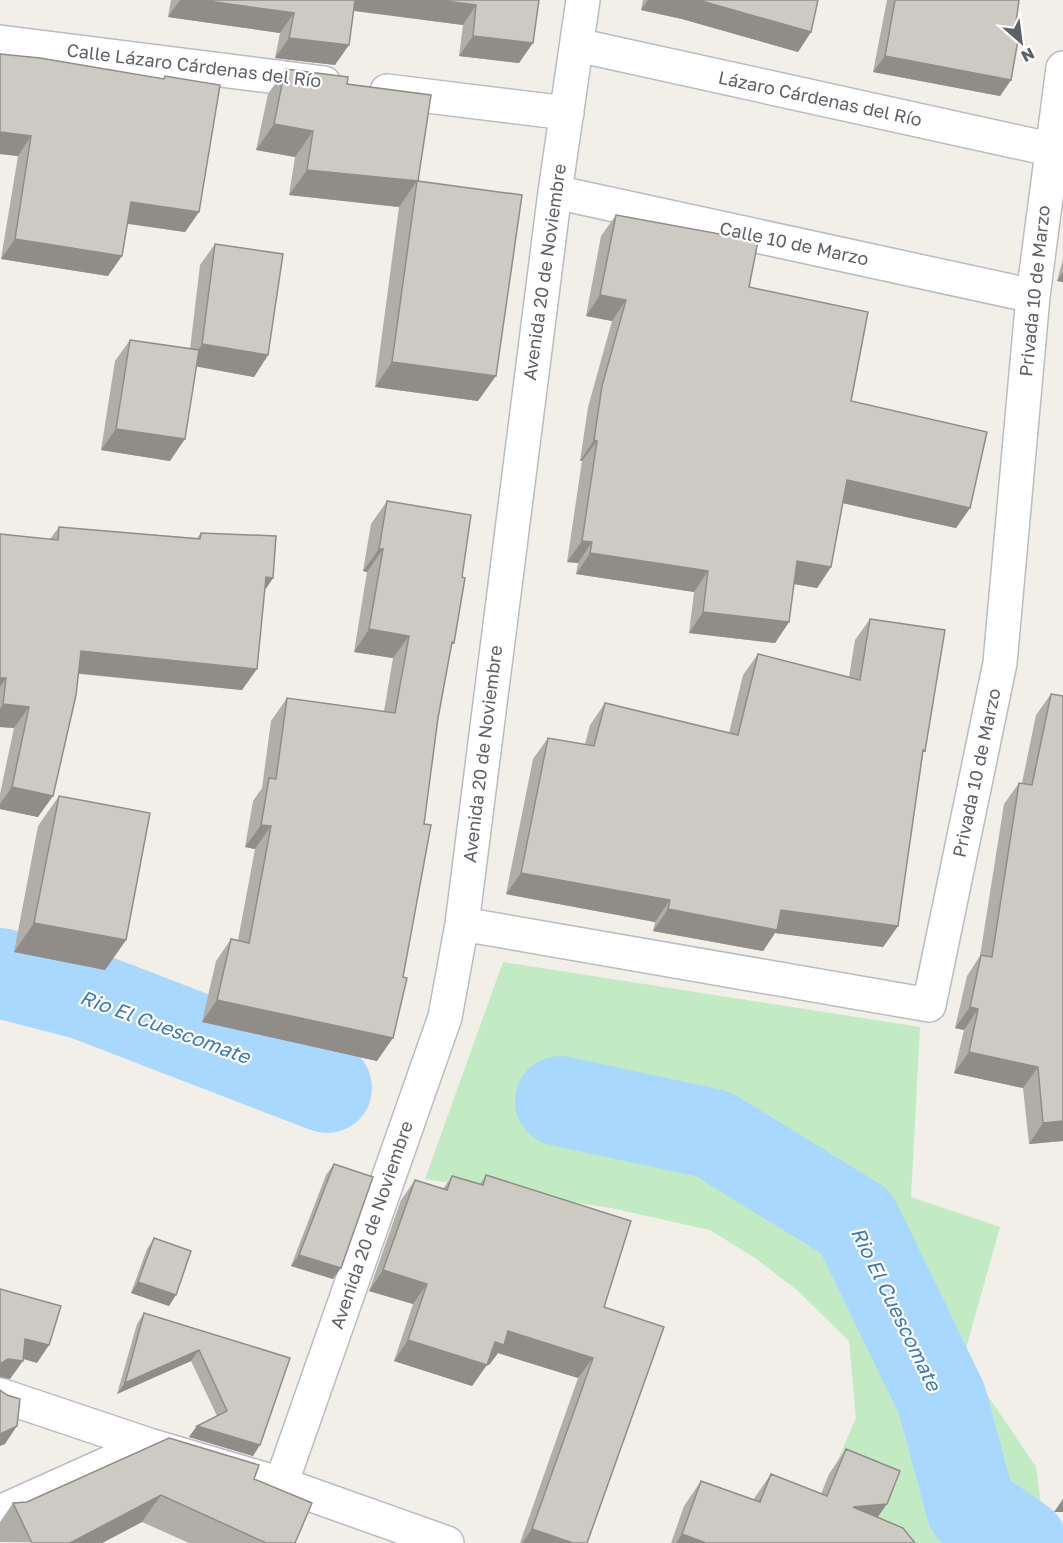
<svg xmlns="http://www.w3.org/2000/svg" width="1063" height="1543" viewBox="0 0 1063 1543" font-family="'Golos Text',sans-serif">
<style>
.green{fill:#c2eac3}
.lines{fill:none;stroke-linecap:round;stroke-linejoin:round}
.river{stroke:#a9d8ff;stroke-width:90}
.minor-casing{stroke:#b9bcc1;stroke-width:36}
.minor{stroke:#fff;stroke-width:33}
.wall{fill:#b0aea9}
.shaded-wall{fill:#908d89}
.building{fill:#cdcac4;stroke:#908d89;stroke-width:1.5}
.labels{text-anchor:middle;stroke-width:4.5;stroke-linejoin:round;paint-order:stroke}
.street-label{font-size:18px;fill:#5e6268;stroke:#fff}
.water-label{font-size:20px;font-style:italic;fill:#3d78ba;stroke:#fff}
</style>
<rect width="100%" height="100%" fill="#f1efe7"/>
<path class="green" d="M503,962L920,1027L911,1197L1000,1227L963,1359L1036,1467L1043,1519L1063,1524V1543H884L836,1464L856,1418L849,1341L797,1290L755,1258L710,1230L611,1208L425,1179Z"/>
<g class="lines">
<path class="river" d="M0,973L85,995L327,1088
M560,1101L713,1134L856,1222L942,1400L971,1508L1022,1543"/>
<defs>
<path id="minor" d="M0,42L324,83
M577,45L1063,152
M387,91L567,113
M555,192L1033,296
M462,924L929,1005L1000,663L1033,296L1063,68
M0,1395L149,1445L281,1484L447,1543
M281,1484L445,1017L462,924L555,192L583,0
M0,1512L149,1445"/>
</defs>
<use href="#minor" class="minor-casing"/>
<use href="#minor" class="minor"/>
</g>
<path class="wall" d="M171,0H539L519,63L459,56L463,25L353,11L335,65L275,58L280,33L168,17Z
M643,0H818L811,32L798,52L682,19L641,10Z
M887,0H1019L1016,22L1011,80L1000,96L873,72Z
M0,54L163,79L165,76L199,212L185,232L128,224L108,276L1,259L18,156L0,154Z
M285,69L347,84L418,181L478,401L375,387L399,207L289,195L295,157L256,150L268,94Z
M616,215L749,287L851,401L970,508L956,528L843,503L831,567L817,588L794,584L789,622L775,643L689,633L694,592L576,574L578,563L567,562L582,461H580L588,407L612,321L586,316L601,236Z
M215,244L268,355L254,377L196,366L170,461L101,450L115,361L130,340L190,349L200,265Z
M1063,259V282L1057,281Z
M387,501L451,648L377,1061L202,1022L216,961L231,939L238,940L255,849L245,847L253,801L262,788L271,721L287,698L384,711L393,658L354,652L367,572L363,571L371,524Z
M59,527L197,538L201,533L273,578L265,590L242,690L79,674L38,817L0,809V794L14,728L0,727V534L50,539Z
M870,619L923,755L898,926L883,947L775,933L763,951L653,931L655,922L506,894L533,759L548,738L585,744L590,725L605,703L729,733L743,675L758,654L849,677L855,640Z
M1051,694L1063,1141L1029,1144L1023,1088L954,1073L964,1030L955,1028L967,976L980,956L1004,804L1019,783H1022L1036,715Z
M59,796L126,940L105,970L14,952L38,826Z
M334,1164L333,1279L291,1266L326,1175Z
M486,1175L604,1307L587,1543H520L578,1378L498,1353L489,1365L487,1364L472,1386L394,1361L413,1304L369,1291L401,1200L415,1180L443,1189L452,1176L480,1184Z
M154,1238L169,1306L131,1293L147,1249Z
M144,1313L290,1358L253,1456L189,1437L197,1426L217,1416L191,1361L117,1394L137,1324Z
M846,1449L878,1517L915,1543H671L684,1506L701,1481L753,1500L771,1474L821,1494L829,1474Z
M254,1479L295,1543H189L142,1522L102,1543L0,1542V1522L13,1503Z"/>
<path class="shaded-wall" d="M180,0H201L294,13L280,33L168,17Z
M349,0H437L476,5L463,25L342,9Z
M648,0H698L811,32L798,52L682,19L641,10Z
M473,36L533,43L519,63L459,56Z
M289,38L349,45L335,65L275,58Z
M885,56L1011,80L1000,96L873,72Z
M274,124L313,131L295,157L256,150Z
M0,132L31,136L18,156L0,154Z
M307,170L417,181L399,207L289,195Z
M131,202L199,212L185,232L117,222Z
M15,239L122,256L108,276L1,259Z
M1063,272V282L1057,281Z
M600,295L626,300L612,321L586,316Z
M202,344L268,355L254,377L188,365Z
M392,362L496,376L478,401L375,387Z
M116,429L185,439L170,461L101,450Z
M594,440L597,441L582,461H580Z
M847,480L970,508L956,528L833,501Z
M582,541L592,542L578,563L567,562Z
M379,549H383L367,572L363,571Z
M590,553L708,571L694,592L576,574Z
M797,561L831,567L817,588L782,582Z
M266,577L273,578L259,599Z
M703,612L789,622L775,643L689,633Z
M369,629L409,636L393,658L354,652Z
M81,651L257,669L242,690L66,672Z
M0,678H6L0,687Z
M3,704L29,707L14,728L0,727V709Z
M12,787L53,796L38,817L0,809V804Z
M261,825L271,826L255,849L245,847Z
M521,873L670,900L655,922L506,894Z
M668,909L781,910L898,926L883,947L775,933L763,951L653,931Z
M34,923L126,940L105,970L14,952Z
M217,1000L393,1038L377,1061L202,1022Z
M970,1007L978,1009L964,1030L955,1028Z
M969,1052L1038,1067L1023,1088L954,1073Z
M1063,1121V1141L1029,1144L1043,1123Z
M299,1255L341,1268L333,1279L291,1266Z
M383,1270L427,1284L413,1304L369,1291Z
M138,1282L176,1295L169,1306L131,1293Z
M508,1331L593,1358L578,1378L498,1353L489,1365L481,1362L495,1342Z
M25,1339L49,1345L37,1363L13,1356Z
M408,1340L487,1365L472,1386L394,1361Z
M199,1350L191,1361L117,1394L125,1383Z
M8,1359L23,1361L10,1379L0,1377V1364Z
M17,1426L5,1444L0,1446V1434Z
M197,1426L260,1445L253,1456L189,1437Z
M161,1495L142,1522L102,1543H70Z
M1063,1499V1512H1054Z
M887,1504L870,1528L853,1507Z
M532,1529L573,1543H522Z
M682,1534L706,1543H676Z"/>
<path class="building" d="M201,0H355L349,45L289,38L294,13Z
M437,0H539L533,43L473,36L476,5Z
M698,0H818L811,32Z
M895,0H1019L1016,22L1021,23L1011,80L885,56Z
M0,54L40,58L164,79L165,76L220,85L199,212L131,202L122,256L15,239L31,136L0,132Z
M285,69L348,77L347,84L431,95L418,181L522,195L496,376L392,362L417,181L307,170L313,131L274,124Z
M616,215L758,241L749,287L868,312L851,401L987,432L970,508L847,480L831,567L797,561L789,622L703,612L708,571L590,553L592,542L582,541L597,441L594,440L602,386L626,300L600,295Z
M215,244L283,254L268,355L202,344Z
M130,340L199,350L185,439L116,429Z
M387,501L471,515L462,577L465,578L454,643L452,642L438,718L424,824L431,825L403,977L407,978L393,1038L217,1000L231,939L249,943L271,826L261,825L269,778L276,779L287,698L395,713L409,636L369,629L383,549H379Z
M59,527L200,539L201,533L276,536L273,578L266,577L257,669L81,651L76,695L53,796L12,787L29,707L3,704L6,678H0V534L58,540Z
M870,619L945,630L925,751L923,750L898,926L781,910L777,930L668,909L670,900L521,873L548,738L594,746L605,703L738,735L758,654L860,680Z
M1051,694L1063,696V1121L1043,1123L1038,1067L969,1052L978,1009L970,1007L981,955L992,957L1019,783L1032,785Z
M59,796L150,813L126,940L34,923Z
M334,1164L373,1177L341,1268L299,1255Z
M486,1175L631,1221L604,1307L664,1327L587,1543H573L532,1529L593,1358L508,1331L504,1345L495,1342L487,1365L408,1340L427,1284L383,1270L415,1180L447,1190L452,1176L483,1185Z
M154,1238L191,1251L176,1295L138,1282Z
M0,1289L61,1306L49,1345L25,1339L23,1361L8,1359L0,1364Z
M144,1313L290,1358L260,1445L197,1426L227,1411L199,1350L125,1383Z
M0,1390L7,1395L20,1399L17,1426L0,1434Z
M169,1438L259,1465L254,1479L312,1503L295,1543H266L161,1495L70,1543H32L13,1503L27,1502Z
M846,1449L900,1471L887,1504L853,1507L903,1528L915,1543H706L682,1534L701,1481L760,1502L771,1474L827,1496Z"/>
<g class="labels">
<g class="street-label">
<text transform="translate(194 66) rotate(7)" y="6">Calle Lázaro Cárdenas del Río</text>
<text transform="translate(820 99) rotate(12)" y="6">Lázaro Cárdenas del Río</text>
<text transform="translate(794 244) rotate(12)" y="6">Calle 10 de Marzo</text>
<text transform="translate(545 272) rotate(-82)" y="6">Avenida 20 de Noviembre</text>
<text transform="translate(1035 291) rotate(-84)" y="6">Privada 10 de Marzo</text>
<text transform="translate(483 754) rotate(-83)" y="6">Avenida 20 de Noviembre</text>
<text transform="translate(977 773) rotate(-78)" y="6">Privada 10 de Marzo</text>
<text transform="translate(372 1225) rotate(-71)" y="6">Avenida 20 de Noviembre</text>
</g>
<g class="water-label">
<text transform="translate(165 1027) rotate(20)" y="7">Rio El Cuescomate</text>
<text transform="translate(896 1309) rotate(64)" y="7">Rio El Cuescomate</text>
</g>
</g>
<g transform="translate(1021 42) rotate(152)" stroke="#ffffff" stroke-width="4.5" paint-order="stroke">
<path d="M0-4.5L10 22L0 15L-10 22Z" fill="#5e6268"/>
<text y="-9" font-size="16" font-weight="bold" text-anchor="middle" fill="#5e6268">N</text>
</g>
</svg>
